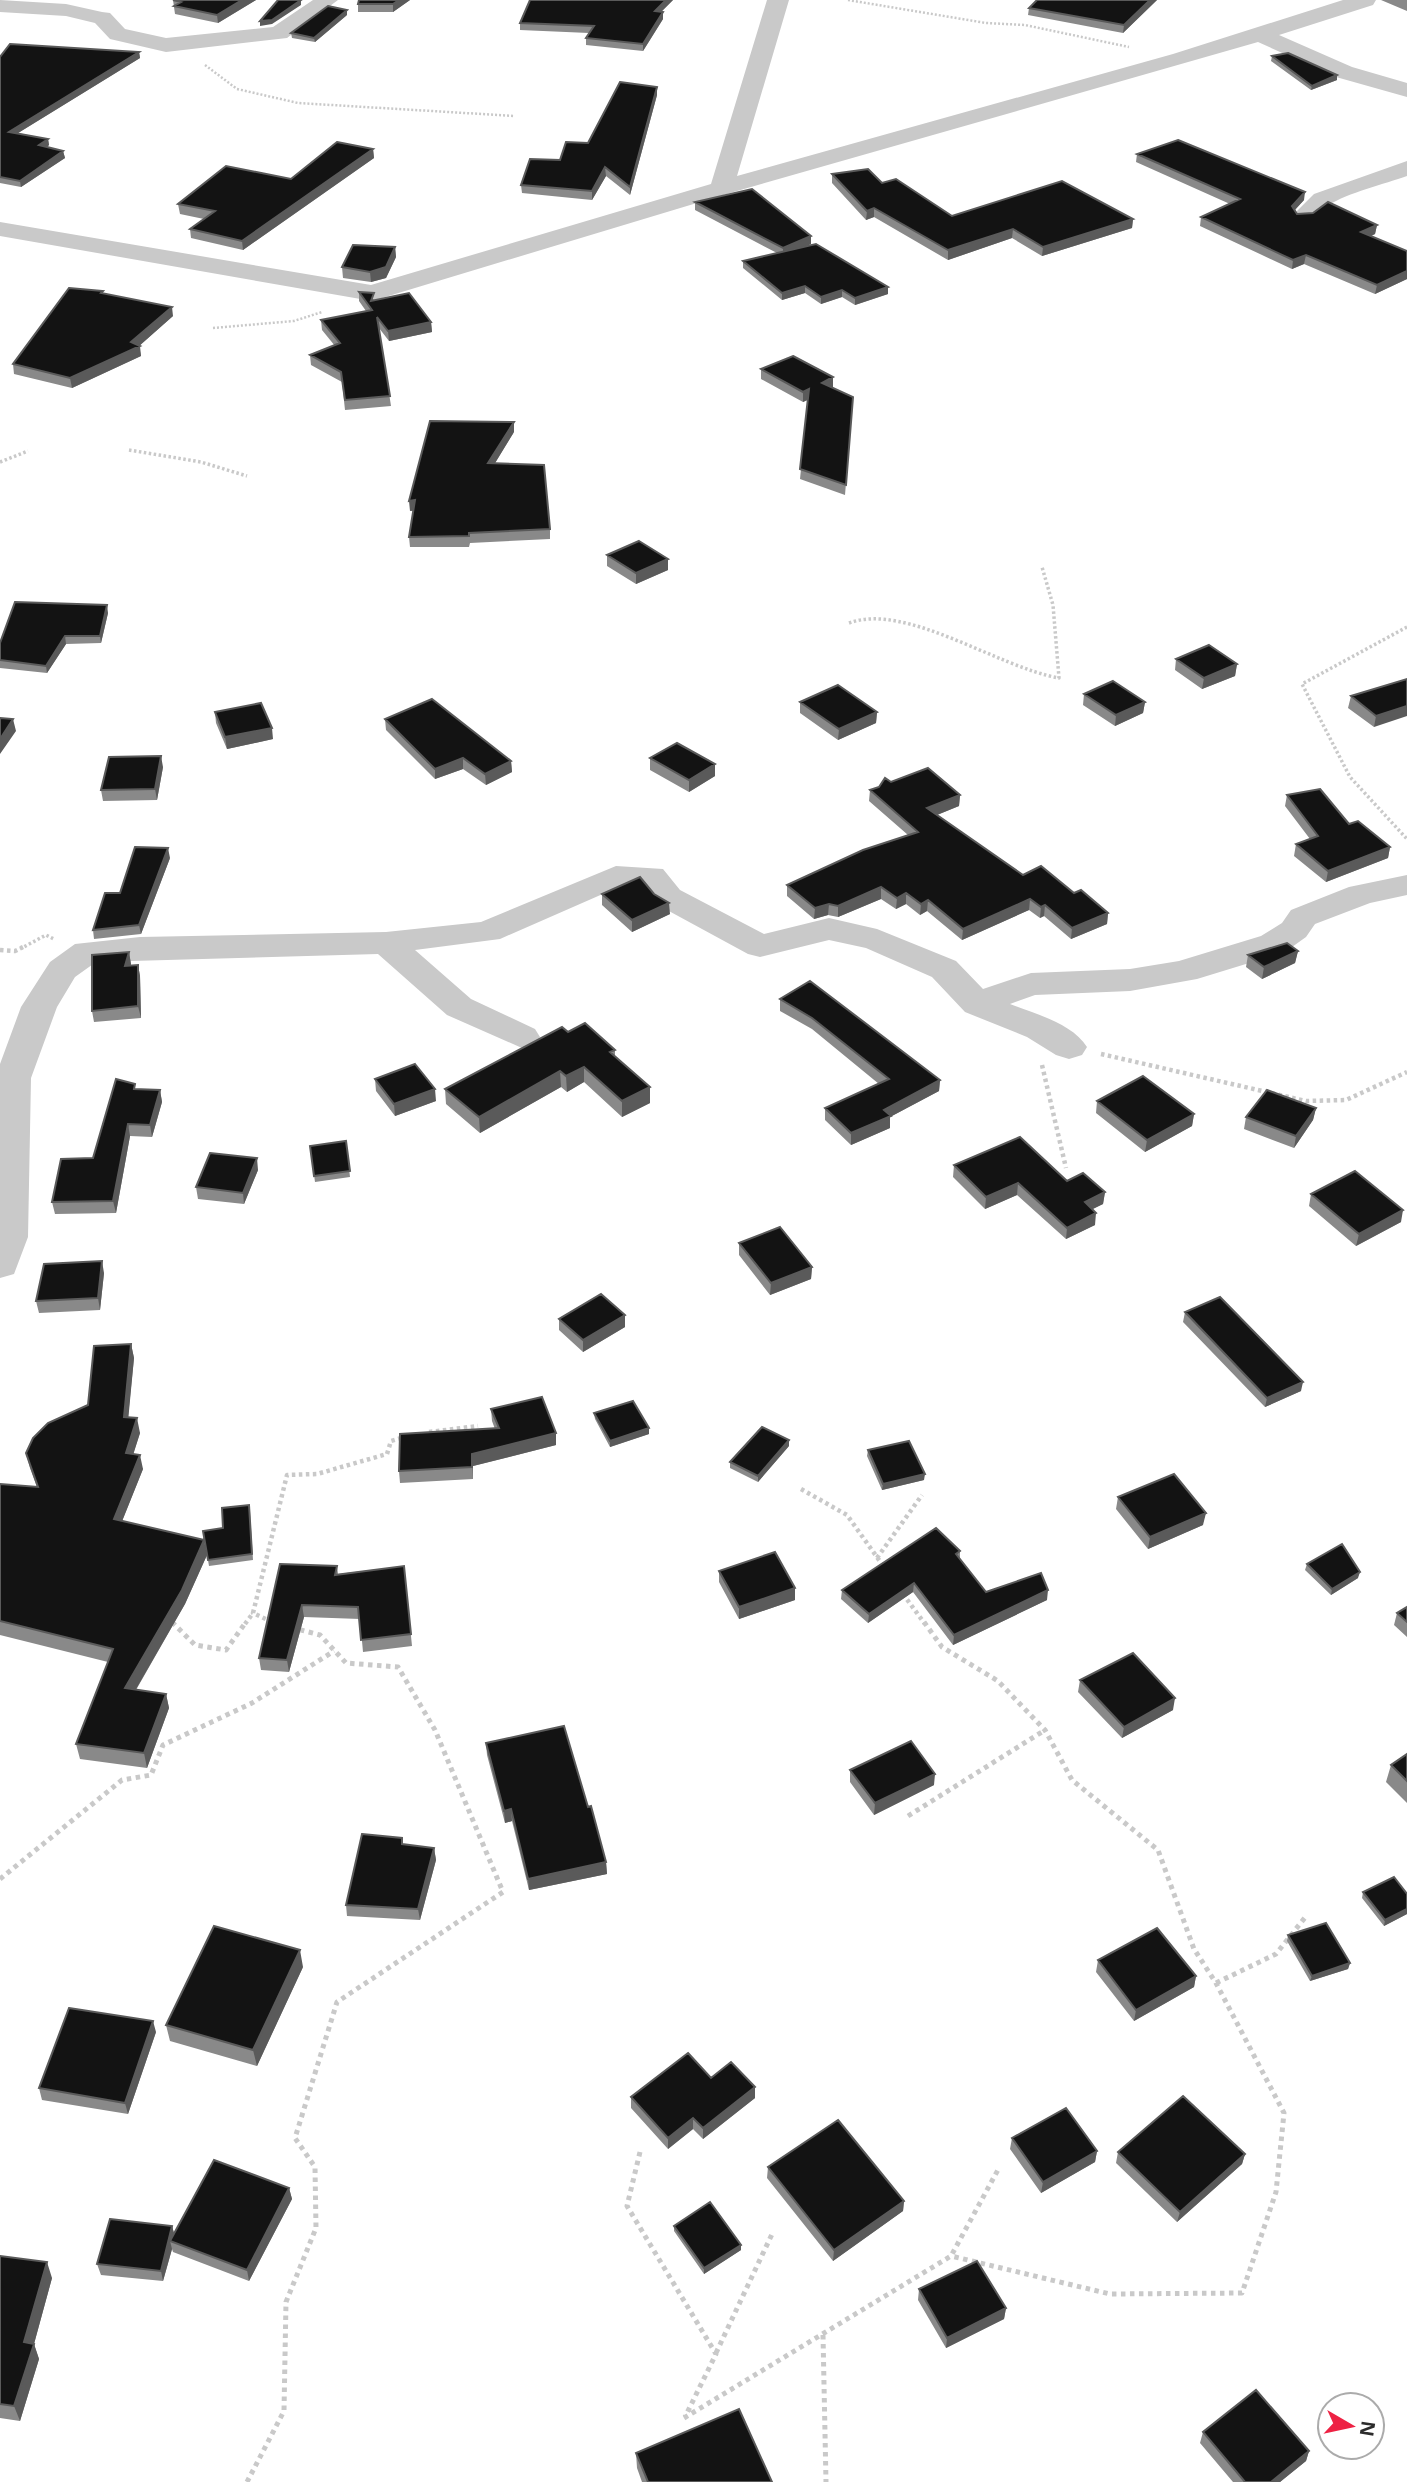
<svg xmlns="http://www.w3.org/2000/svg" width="1407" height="2482" viewBox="0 0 1407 2482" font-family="'Noto Sans',sans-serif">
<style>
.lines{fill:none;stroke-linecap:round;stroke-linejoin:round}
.path-far3{stroke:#c9c9c9;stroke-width:2.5;stroke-dasharray:2 2;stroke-linecap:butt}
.path-far2{stroke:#c9c9c9;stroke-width:3.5;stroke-dasharray:2.5 2.5;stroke-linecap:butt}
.path-far1{stroke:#c9c9c9;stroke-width:4.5;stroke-dasharray:3.5 3.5;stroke-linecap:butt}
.path{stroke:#c9c9c9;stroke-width:5;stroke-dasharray:4.5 4.5;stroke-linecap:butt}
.minor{fill:#c9c9c9;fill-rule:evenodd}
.wall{fill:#898989}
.shaded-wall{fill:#5a5a5a}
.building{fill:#131313;stroke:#5a5a5a;stroke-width:2}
</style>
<rect width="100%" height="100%" fill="#fff"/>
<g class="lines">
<path class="path-far3" d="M848,0L986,23L1025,25L1129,47
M205,65L237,89L298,103L515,116
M213,328L294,321L322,312"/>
<path class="path-far2" d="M129,450L201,462L247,476
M0,462L28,451
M849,623C906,602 997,667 1059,678L1053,605L1042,567
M1407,627L1302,684L1350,777L1407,839
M20,949L46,935L54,939"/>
<path class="path-far1" d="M0,950L15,951L23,947
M1101,1054L1306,1101L1346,1100L1407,1072
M1042,1065L1066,1168
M429,1432L478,1426
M801,1489L847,1515L884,1567
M877,1558L922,1495
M903,1594L925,1624
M169,1619L174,1624
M272,1622L253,1613L287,1475L317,1474L387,1454L391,1441L404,1437
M245,1624L253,1613"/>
<path class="path" d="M172,1622L195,1645L226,1650L246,1622
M924,1622L942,1647L998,1681L1045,1730L1072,1780L1158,1850L1194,1949L1216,1983L1284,2113L1276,2192L1242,2293L1110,2294L951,2256
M908,1816L1045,1730
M0,1879L122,1780L151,1775L163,1745L252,1703L334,1651
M1216,1983L1276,1954L1307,1915
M640,2152L627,2206L716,2354L685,2417
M823,2335L826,2482
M716,2353L773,2232
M684,2418L951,2256L999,2168
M247,2482L284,2411L286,2302L316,2228L315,2167L295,2138L337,2002L503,1892L435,1730L398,1667L346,1663L320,1635L297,1629"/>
<path class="minor" d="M0,0L66,4L102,12L110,13L125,29L166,38L273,27L313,0H338L287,38L166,52L110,39L95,23L66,16L0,12Z
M767,0H789L737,176L1173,54L1343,0H1376L1373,5L1279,35L1352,67L1407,83V97L1336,77L1258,42L730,193L372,301L0,236V222L371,285L711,184Z
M1407,161V176C1385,184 1347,193 1329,205C1317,215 1313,224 1296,220L1293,215L1314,194Z
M616,866L663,869L680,890L764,934L829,918L877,929L956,961L983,989L1031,973L1130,969L1179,961L1261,936L1282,923L1291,910L1349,887L1407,875V895L1370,903L1315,924L1306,937L1285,952L1197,979L1130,991L1035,995L1010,1004C1035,1014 1072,1023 1087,1047L1082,1055L1069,1059L1056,1055L1027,1037L965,1012L932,977L866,948L829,940L760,957L748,954L656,904L642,886H621L500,939L415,950L471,999L535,1029L540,1037L535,1045L522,1048L447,1015L378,954L96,962L75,977L57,1007L31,1078L28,1237L14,1274L0,1278V1064L21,1007L50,962L75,944L140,937L386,932L481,922Z"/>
</g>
<path class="wall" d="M173,0H256L218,23L175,14Z
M410,0L393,12H358V4Z
M530,0H673L661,12L663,19L643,51L586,45V38L589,33L520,30V23Z
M1157,0L1123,33L1028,15L1029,8Z
M1381,0H1407V11Z
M347,15L315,42L292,38L291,33Z
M139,52L140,58L18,133L48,139L49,145L47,147L63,151L65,158L21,187L0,183V57Z
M1272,56L1337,75V80L1311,90L1271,61Z
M657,87V95L630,195L606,176L592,200L522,193L521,185L588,143Z
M373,149L374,158L243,250L191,238L190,229L204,219L180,214L178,204L291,179Z
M1137,154L1304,200L1295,210L1297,214L1377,225L1375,234L1371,236L1407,251V279L1375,294L1304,264L1292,269L1200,226L1201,217L1230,204L1136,162Z
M832,174L882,183L952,216L1133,219L1132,228L1042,256L1012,238L948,260L874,217L866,220L832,183Z
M695,202L811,236V244L803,247L888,287V294L855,305L842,297L821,304L805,293L782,300L743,268V261L777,253L695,210Z
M395,247L396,257L386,278L371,282L343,278L342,267Z
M103,291V294L173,316L139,346L141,356L72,388L14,374L13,364Z
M359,292L375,300L431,322L432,332L389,341L379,328L391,406L345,410L342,382L311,365L310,355L335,346L322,330L321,320L366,311L359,301Z
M761,369L833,377V387L832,388L853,397L845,495L800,479L808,400L803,402L761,379Z
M514,432L495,463L550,529V539L470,543L469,547H410L409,537L413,511H410Z
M607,555L668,559V570L636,584L607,566Z
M108,613L101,643L66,644L47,673L0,668V643Z
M1176,659L1237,664L1235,676L1202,689L1175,670Z
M1407,679L1374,727L1348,708L1351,696Z
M1084,694L1145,702L1143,713L1115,726L1083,705Z
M800,702L877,712L876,723L838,740L800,713Z
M215,712L273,739L227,749L216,723Z
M385,719L511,761L512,772L486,785L463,769L435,779L386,730Z
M650,758L715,776L689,792L650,770Z
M163,767L157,800L103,801L101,790Z
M891,782L960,795L959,806L937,815L1023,875L1074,893L1108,913L1107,924L1071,939L1044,916L1040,918L1029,910L962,940L927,911L920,915L906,904L896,909L881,899L838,917L828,915L814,919L787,896V885L908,835L869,801L870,790Z
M1287,795L1349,824L1390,847L1388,858L1326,882L1294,856L1296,844L1310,839L1285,806Z
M170,858L141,934L94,939L93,930Z
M602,894L670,914L632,932L602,905Z
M1298,951L1295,963L1262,979L1246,967L1248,955Z
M129,952L131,965H138L140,976L141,1018L94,1022L92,1011Z
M780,999L940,1080L939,1091L890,1117V1128L851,1145L825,1120V1108L879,1084L812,1029L780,1011Z
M568,1032L615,1050V1056L650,1103L622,1117L584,1082L567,1092L561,1087L480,1133L446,1104L445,1089Z
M375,1079L436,1101L395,1116L376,1091Z
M136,1089L160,1090L162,1102L152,1137L130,1136L116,1213L55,1214L52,1202L93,1158Z
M1097,1101L1194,1114L1192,1126L1145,1152L1096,1113Z
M1316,1108L1313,1120L1294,1148L1244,1129L1246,1117Z
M346,1141L350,1177L315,1182L310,1146Z
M954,1165L1067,1181L1105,1192L1103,1204L1092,1209L1095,1225L1066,1239L1017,1195L985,1209L953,1177Z
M258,1170L244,1204L198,1199L196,1187Z
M1311,1194L1401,1222L1356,1246L1309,1206Z
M739,1243L812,1267L811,1279L770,1295L739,1255Z
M104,1273L100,1310L39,1313L36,1301Z
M1185,1312L1301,1391L1265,1407L1183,1322Z
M625,1315V1327L583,1352L559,1330V1319Z
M131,1344L134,1358L128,1417L140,1433L133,1454L143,1469L122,1521L207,1555L185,1604L136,1690L166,1694L169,1708L147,1768L80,1759L76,1744L108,1662L0,1635V1484L37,1487L30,1468L26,1453L88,1405Z
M491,1409L556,1433V1445L473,1466V1479L400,1483L399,1471L495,1429L492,1421Z
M594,1413L649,1434L610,1447L595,1419Z
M789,1446L758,1482L730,1468V1462Z
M868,1450L924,1480L882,1490L867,1456Z
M1118,1497L1203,1525L1148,1549L1116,1509Z
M250,1511L253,1560L209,1566L203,1531L223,1528Z
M960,1551V1559L986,1592L1047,1600L953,1645L913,1592L868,1623L841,1599L842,1590Z
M280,1564L337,1566L338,1574L404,1566L412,1646L363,1652L360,1619L304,1617L289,1672L261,1670L259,1658Z
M1307,1564L1358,1578L1331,1595L1305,1570Z
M719,1571L795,1588V1600L739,1619L719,1582Z
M1407,1607V1637L1394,1625L1397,1613Z
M1080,1680L1173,1710L1122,1738L1078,1692Z
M486,1743L588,1807L606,1862L607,1874L529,1890L512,1821L505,1823L487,1755Z
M1407,1754V1803L1386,1782L1391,1765Z
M850,1770L934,1785L874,1815L850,1782Z
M402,1838L403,1844L434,1848L436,1860L420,1920L347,1916L346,1905Z
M1363,1892L1407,1894V1914L1384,1926L1362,1898Z
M1288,1935L1350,1963L1348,1969L1310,1981L1287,1941Z
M1098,1960L1196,1976L1194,1987L1134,2021L1096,1972Z
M303,1967L257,2066L170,2041L166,2025Z
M156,2032L128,2114L42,2100L39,2088Z
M711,2078L755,2098L703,2139L693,2129L668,2149L631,2108V2097Z
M1012,2138L1097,2151L1095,2162L1041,2193L1010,2149Z
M1118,2152L1245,2154L1242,2164L1177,2222L1116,2163Z
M768,2167L904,2201L903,2211L833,2261L767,2178Z
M289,2188L292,2199L249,2281L173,2252L172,2249L163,2281L101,2275L97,2264L172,2226L174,2233Z
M674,2226L741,2250L704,2274L674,2231Z
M0,2256L52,2278L34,2344L39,2359L20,2421L0,2418Z
M919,2289L1006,2308L1004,2319L946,2348L918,2300Z
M1203,2432L1309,2451L1306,2461L1280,2482H1233L1200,2443Z
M636,2453L772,2482H642L637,2468Z"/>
<path class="shaded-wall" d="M242,0H256L218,23L217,15Z
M301,0V5L272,24L260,26V21Z
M399,0H410L393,12V4Z
M666,0H673L655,18V11Z
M1150,0H1157L1123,33L1124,25Z
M347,10V15L315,42L314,38Z
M663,12V19L643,51V44Z
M139,52L140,58L10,138L9,132Z
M1337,75V80L1311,90L1312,86Z
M657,87V95L630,195V187Z
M48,139L49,145L41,152L39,145Z
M373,149L374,158L243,250L242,241Z
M63,151L65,158L21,187L20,181Z
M605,167L606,176L592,200V191Z
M1305,192L1304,200L1290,215L1292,206Z
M874,208V217L866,220L867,211Z
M1133,219L1132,228L1042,256L1043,247Z
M1377,225L1375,234L1360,241L1361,232Z
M1013,229L1012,238L948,260V250Z
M811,236V244L783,256V248Z
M395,247L396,257L386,278L371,282L370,272Z
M1306,255L1304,264L1292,269L1293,260Z
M1407,271V279L1375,294L1377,285Z
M805,286V293L782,300V293Z
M888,287V294L855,305V298Z
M842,290V297L821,304V297Z
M172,307L173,316L138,347L140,346L141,356L72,388L70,378L131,342Z
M431,322L432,332L389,341L388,331Z
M833,377V387L821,393L822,383Z
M809,389V399L803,402V392Z
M514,422V432L489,473L488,463Z
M415,500L416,510L410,511L409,501Z
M668,559V570L636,584V573Z
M107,605L108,613L101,643L100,636Z
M65,636L66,644L47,673L46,666Z
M1237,664L1235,676L1202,689L1204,678Z
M1145,702L1143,713L1115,726L1116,715Z
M1407,706V716L1374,727L1376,716Z
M877,712L876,723L838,740L839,729Z
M13,719L16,731L0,754V739Z
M272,728L273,739L227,749L225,737Z
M161,756L163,767L157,800L155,789Z
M463,758V769L435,779V769Z
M511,761L512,772L486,785L485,774Z
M715,764V776L689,792V780Z
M960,795L959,806L927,819V808Z
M1390,847L1388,858L1326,882L1328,871Z
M168,848L170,858L141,934L139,925Z
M881,887V899L838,917V906Z
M906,893V904L896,909L897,898Z
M1030,899L1029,910L962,940L963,929Z
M928,900L927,911L920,915L921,904Z
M669,903L670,914L632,932V920Z
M829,904L828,915L814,919L815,908Z
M1045,905L1044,916L1040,918L1041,907Z
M1108,913L1107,924L1071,939L1072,928Z
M1298,951L1295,963L1262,979L1264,967Z
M129,952L131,964L127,978L125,966Z
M138,965L140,976L141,1018L138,1006Z
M584,1067V1082L567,1092L566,1076Z
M560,1071L561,1087L480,1133L479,1117Z
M940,1080L939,1091L890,1117V1128L851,1145V1133L884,1110Z
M650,1087V1103L622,1117V1101Z
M435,1089L436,1101L395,1116L394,1104Z
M160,1090L162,1102L152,1137L150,1125Z
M1316,1108L1313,1120L1294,1148L1296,1136Z
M1194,1114L1192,1126L1145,1152L1147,1140Z
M128,1124L130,1136L116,1213L113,1201Z
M257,1158L258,1170L244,1204L243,1193Z
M1018,1183L1017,1195L985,1209L986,1197Z
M1105,1192L1103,1204L1083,1214L1085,1202Z
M1403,1210L1401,1222L1356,1246L1359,1234Z
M1096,1213L1095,1225L1066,1239L1067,1228Z
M102,1261L104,1273L100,1310L98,1298Z
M812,1267L811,1279L770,1295L771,1283Z
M625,1315V1327L583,1352V1340Z
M131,1344L134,1358L127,1432L124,1417Z
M1303,1382L1301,1391L1265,1407L1267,1398Z
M137,1418L140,1433L129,1468L126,1453Z
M649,1428V1434L610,1447V1441Z
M556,1433V1445L473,1466V1479L472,1454Z
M789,1440V1446L758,1482V1476Z
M140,1455L143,1469L117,1534L114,1519Z
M925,1474L924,1480L882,1490L883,1484Z
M1206,1513L1203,1525L1148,1549L1150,1537Z
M204,1540L207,1555L185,1604L128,1703L125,1688Z
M1360,1572L1358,1578L1331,1595L1332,1589Z
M914,1583L913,1592L868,1623L869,1614Z
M795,1588V1600L739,1619V1607Z
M1048,1590L1047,1600L953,1645L954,1635Z
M302,1605L304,1617L289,1672L287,1660Z
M166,1694L169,1708L147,1768L144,1753Z
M1175,1698L1173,1710L1122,1738L1124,1727Z
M935,1774L934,1785L874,1815L875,1803Z
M511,1809L512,1821L505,1823L504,1811Z
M434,1848L436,1860L420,1920L418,1909Z
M606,1862L607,1874L529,1890L528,1879Z
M1407,1909V1914L1384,1926L1385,1920Z
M300,1950L303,1967L257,2066L253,2050Z
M1350,1963L1348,1969L1310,1981L1312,1976Z
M1196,1976L1194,1987L1134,2021L1136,2010Z
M153,2021L156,2032L128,2114L125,2103Z
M755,2087V2098L703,2139V2128Z
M693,2118V2129L668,2149V2138Z
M1097,2151L1095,2162L1041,2193L1043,2182Z
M1245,2154L1242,2164L1177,2222L1180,2212Z
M289,2188L292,2199L249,2281L247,2270Z
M904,2201L903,2211L833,2261L834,2250Z
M172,2226L175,2237L170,2241L172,2249L163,2281L161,2271Z
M741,2245V2250L704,2274V2268Z
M47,2262L52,2278L34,2344L39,2359L20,2421L14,2406L24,2342Z
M1006,2308L1004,2319L946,2348L947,2338Z
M1309,2451L1306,2461L1280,2482H1271Z"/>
<path class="building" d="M173,0H242L217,15L174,6L181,2Z
M278,0H301L272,20L260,21Z
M359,0H399L393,4H358Z
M530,0H666L655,11L663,12L643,44L586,38L594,26L520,23Z
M1037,0H1150L1124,25L1029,8Z
M328,6L347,10L314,38L291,33Z
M10,44L139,52L9,132L48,139L39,145L63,151L20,181L0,177V57Z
M1288,53L1337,75L1312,86L1272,56Z
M620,82L657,87L630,187L605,167L592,191L521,185L530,159L560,160L566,142L588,143Z
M1178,140L1305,192L1292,206L1297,214L1313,213L1328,202L1377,225L1361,232L1407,251V271L1377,285L1306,255L1293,260L1201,217L1240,199L1137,154Z
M337,142L373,149L242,241L190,229L215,211L178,204L226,166L291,179Z
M868,169L882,183L896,179L952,216L1062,181L1133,219L1043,247L1013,229L948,250L874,208L867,211L832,174Z
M752,189L811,236L783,248L695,202Z
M816,244L888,287L855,298L842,290L821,297L805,286L782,293L743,261Z
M353,245L395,247L386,267L370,272L342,267Z
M69,288L103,291L101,293L172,307L131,342L140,346L70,378L13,364Z
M359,292L374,293L371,301L409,293L431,322L388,331L377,317L390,396L345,400L341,372L310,355L340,343L321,320L372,310Z
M793,356L833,377L822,383L853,397L846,485L800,469L809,389L803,392L761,369Z
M430,421L514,422L488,463L544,465L550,529L469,533V536L409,537L415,500L409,501Z
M639,541L668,559L636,573L607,555Z
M15,602L107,605L100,636H65L46,666L0,660V643Z
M1209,645L1237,664L1204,678L1176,659Z
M1407,679V706L1376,716L1351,696Z
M1113,681L1145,702L1116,715L1084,694Z
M838,685L877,712L839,729L800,702Z
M432,699L511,761L485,774L463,758L435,769L385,719Z
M261,703L272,728L225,737L215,712Z
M0,718L13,719L0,739Z
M677,743L715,764L689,780L650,758Z
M161,756L155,789L101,790L109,757Z
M928,768L960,795L927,808L1023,875L1041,866L1074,893L1081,890L1108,913L1072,928L1045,905L1041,907L1030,899L963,929L928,900L921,904L906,893L897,898L881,887L838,906L829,904L815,908L787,885L863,850L918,832L870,790L879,787L885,778L891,782Z
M1320,789L1349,824L1358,821L1390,847L1328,871L1296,844L1318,836L1287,795Z
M135,847L168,848L139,925L93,930L105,893H120Z
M640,877L654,894L669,903L632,920L602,894Z
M1287,943L1298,951L1264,967L1248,955Z
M129,952L125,966L138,965V1006L92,1011V955Z
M810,981L940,1080L884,1110L891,1116L851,1133L825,1108L889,1079L812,1018L780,999Z
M585,1023L615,1050L610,1052L650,1087L622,1101L584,1067L566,1076L560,1071L479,1117L445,1089L562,1027L568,1032Z
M415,1064L435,1089L394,1104L375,1079Z
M1143,1076L1194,1114L1147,1140L1097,1101Z
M116,1079L135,1084L134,1089L160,1090L150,1125L128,1124L113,1201L52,1202L61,1159L93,1158Z
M1267,1090L1316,1108L1296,1136L1246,1117Z
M1020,1137L1067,1181L1083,1173L1105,1192L1085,1202L1096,1213L1067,1228L1018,1183L986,1197L954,1165Z
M346,1141L350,1171L314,1176L310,1146Z
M210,1153L257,1158L243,1193L196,1187Z
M1355,1171L1403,1210L1359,1234L1311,1194Z
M780,1227L812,1267L771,1283L739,1243Z
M102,1261L98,1298L36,1301L44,1264Z
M601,1294L625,1315L583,1340L559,1319Z
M1220,1297L1303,1382L1267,1398L1185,1312Z
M131,1344L124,1417L137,1418L126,1453L140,1455L114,1519L204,1540L182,1590L125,1688L166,1694L144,1753L76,1744L113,1649L0,1621V1484L38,1487L26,1453L33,1438L48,1423L88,1405L94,1346Z
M542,1397L556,1433L472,1454V1467L399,1471L400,1434L499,1428L491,1409Z
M633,1401L649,1428L610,1441L594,1413Z
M762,1427L789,1440L758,1476L730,1462Z
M909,1441L925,1474L883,1484L868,1450Z
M1174,1474L1206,1513L1150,1537L1118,1497Z
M249,1505L252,1554L208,1560L203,1531L223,1528L222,1508Z
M936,1528L960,1551L956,1554L986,1592L1041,1573L1048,1590L954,1635L914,1583L869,1614L842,1590Z
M1342,1544L1360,1572L1332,1589L1307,1564Z
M775,1552L795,1588L739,1607L719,1571Z
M280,1564L337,1566L335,1575L404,1566L411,1634L361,1640L358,1607L302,1605L287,1660L259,1658Z
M1407,1607V1622L1397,1613Z
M1133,1653L1175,1698L1124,1727L1080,1680Z
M564,1726L588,1807L591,1806L606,1862L528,1879L511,1809L504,1811L486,1743Z
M911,1741L935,1774L875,1803L850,1770Z
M1407,1754V1781L1391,1765Z
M362,1834L402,1838V1844L434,1848L418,1909L346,1905Z
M1394,1877L1407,1894V1909L1385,1920L1363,1892Z
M1326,1923L1350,1963L1312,1976L1288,1935Z
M214,1926L300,1950L253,2050L166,2025Z
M1157,1928L1196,1976L1136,2010L1098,1960Z
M69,2008L153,2021L125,2103L39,2088Z
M688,2053L711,2078L731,2062L755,2087L703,2128L693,2118L668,2138L631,2097Z
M1183,2096L1245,2154L1180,2212L1118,2152Z
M1066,2108L1097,2151L1043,2182L1012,2138Z
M838,2120L904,2201L834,2250L768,2167Z
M214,2160L289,2188L247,2270L170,2241Z
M710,2202L741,2245L704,2268L674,2226Z
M110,2219L172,2226L161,2271L97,2264Z
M0,2256L47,2262L24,2342L34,2344L14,2406L0,2404Z
M977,2261L1006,2308L947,2338L919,2289Z
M1256,2390L1309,2451L1271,2482H1245L1203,2432Z
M739,2409L772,2482H648L636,2453Z"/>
<g transform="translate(1351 2426) rotate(99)"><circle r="33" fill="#ffffff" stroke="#ababab" stroke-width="2"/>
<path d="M0-5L12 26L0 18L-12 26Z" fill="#ee2244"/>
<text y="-10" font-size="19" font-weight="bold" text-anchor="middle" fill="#2c2c2c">N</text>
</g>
</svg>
